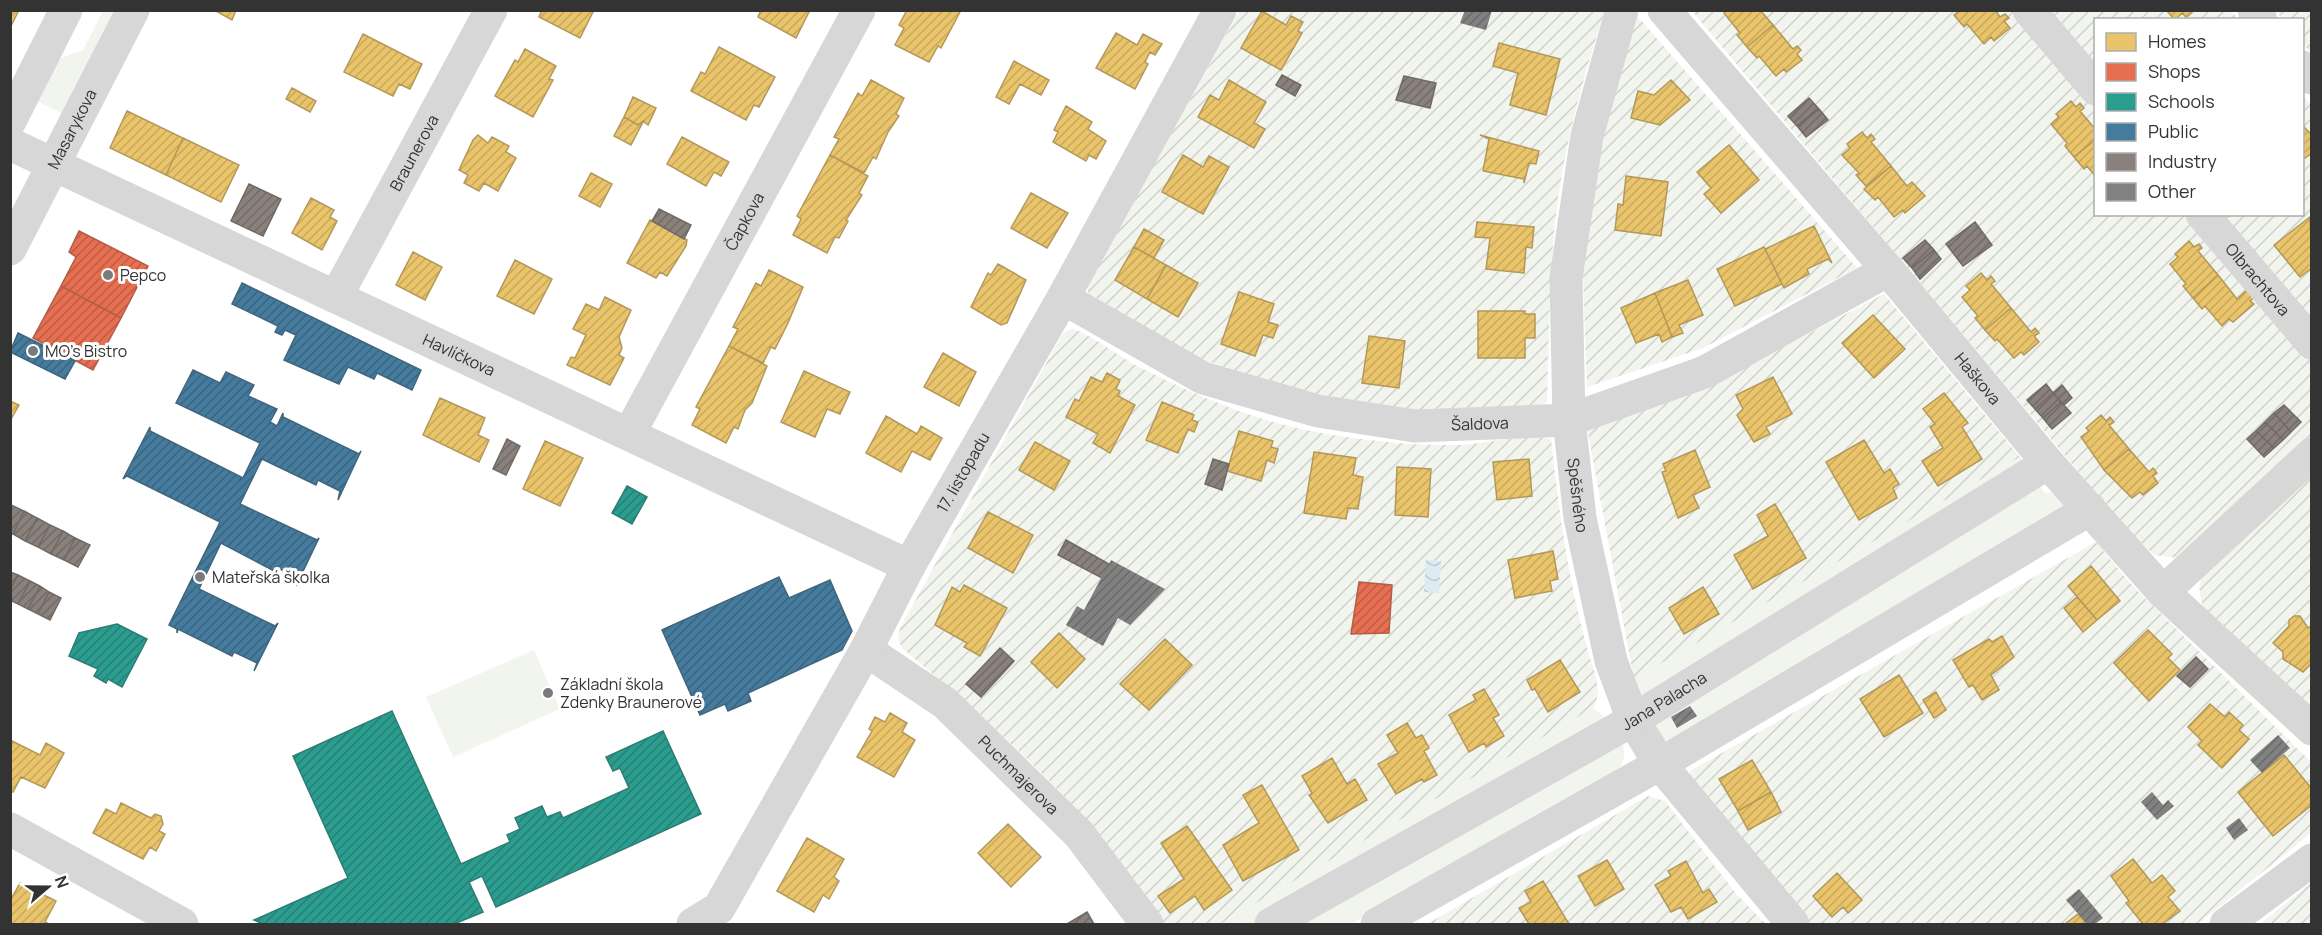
<svg xmlns="http://www.w3.org/2000/svg" width="2322" height="935" viewBox="0 0 2322 935" font-family="Manrope,sans-serif">
<style>
.grass{fill:#f1f5ed}
.garden{fill:url(#garden-furrows)}
.water{fill:url(#water-waves)}
.homes{fill:url(#homes-hatch);stroke:#b2985a;stroke-width:1.5}
.shops{fill:url(#shops-hatch);stroke:#b15d48;stroke-width:1.5}
.schools{fill:url(#schools-hatch);stroke:#2d7d73;stroke-width:1.5}
.public{fill:url(#public-hatch);stroke:#40657d;stroke-width:1.5}
.industry{fill:url(#industry-hatch);stroke:#706a66;stroke-width:1.5}
.building{fill:url(#building-hatch)}
.lines{fill:none;stroke-linecap:round;stroke-linejoin:round}
.minor{stroke:#d7d7d7;stroke-width:33}
.poi-dot{fill:#7a7a7a;stroke:#fff;stroke-width:2}
.labels{text-anchor:middle;stroke-width:6;stroke-linejoin:round;paint-order:stroke}
.street-label{font-size:16px;fill:#333;stroke:#fff}
.poi-label{font-size:16px;fill:#333;stroke:#fff;text-anchor:start}
</style>
<defs>
<pattern id="garden-furrows" width="10" height="10" patternUnits="userSpaceOnUse" patternTransform="scale(1.5)"><rect width="10" height="10" fill="#f1f5ed"/><path d="M-1 1l2-2M0 10L10 0M9 11l2-2" fill="none" stroke="#cfd2cc"/></pattern>
<pattern id="water-waves" width="16" height="10" patternUnits="userSpaceOnUse" patternTransform="scale(1.5)"><rect width="16" height="10" fill="#ddebf3"/><path d="M0 5q4-4 8 0t8 0" fill="none" stroke="#becad1"/></pattern>
<pattern id="homes-hatch" width="6" height="6" patternUnits="userSpaceOnUse" patternTransform="scale(1.5)"><rect width="6" height="6" fill="#e9c46a"/><path d="M-1 1l2-2M0 6l6-6M5 7l2-2" fill="none" stroke="#c8a95c"/></pattern>
<pattern id="shops-hatch" width="6" height="6" patternUnits="userSpaceOnUse" patternTransform="scale(1.5)"><rect width="6" height="6" fill="#e76f51"/><path d="M-1 1l2-2M0 6l6-6M5 7l2-2" fill="none" stroke="#bc5c44"/></pattern>
<pattern id="schools-hatch" width="6" height="6" patternUnits="userSpaceOnUse" patternTransform="scale(1.5)"><rect width="6" height="6" fill="#2a9d8f"/><path d="M-1 1l2-2M0 6l6-6M5 7l2-2" fill="none" stroke="#258175"/></pattern>
<pattern id="public-hatch" width="6" height="6" patternUnits="userSpaceOnUse" patternTransform="scale(1.5)"><rect width="6" height="6" fill="#457b9d"/><path d="M-1 1l2-2M0 6l6-6M5 7l2-2" fill="none" stroke="#3a6581"/></pattern>
<pattern id="industry-hatch" width="6" height="6" patternUnits="userSpaceOnUse" patternTransform="scale(1.5)"><rect width="6" height="6" fill="#8a817c"/><path d="M-1 1l2-2M0 6l6-6M5 7l2-2" fill="none" stroke="#716a66"/></pattern>
<pattern id="building-hatch" width="6" height="6" patternUnits="userSpaceOnUse" patternTransform="scale(1.5)"><rect width="6" height="6" fill="#818181"/><path d="M-1 1l2-2M0 6l6-6M5 7l2-2" fill="none" stroke="#6a6a6a"/></pattern>
</defs>
<rect width="100%" height="100%" fill="#fff"/>
<path class="grass" d="M103,11H121L67,116L29,97L48,63L83,50Z
M2020,457L2045,493L2054,492L2063,496L2064,511L1665,742L1657,737L1634,679Z
M534,650L560,709L453,757L426,697Z
M1593,708C1616,725 1639,753 1612,777L1351,924H1220Z"/>
<path class="garden" d="M2230,10L2238,19L2096,20L2095,68L2047,11Z
M1239,11H1605C1582,79 1563,151 1555,223C1549,282 1549,342 1547,401L1545,404L1474,412L1419,411L1307,396L1196,357L1088,293V284Z
M1633,11L1857,268L1703,348L1587,387L1583,275L1599,140Z
M1692,11H2019L2095,101L2096,214L2191,215L2311,358V441L2178,558L2154,555L2124,526Z
M2275,11H2311V54L2303,43L2302,20L2283,19Z
M2303,95L2312,106L2311,322L2220,215L2302,214Z
M1884,294L2020,457L1634,679L1587,428L1709,386Z
M1072,329C1087,332 1119,356 1135,365C1189,392 1242,416 1301,429C1351,439 1405,446 1456,445C1479,445 1532,432 1551,439C1559,511 1568,581 1588,651C1593,669 1604,691 1593,708L1220,924H1163C1136,884 1108,844 1074,807C1023,751 960,697 902,648L898,639L900,628L1063,333Z
M2311,468V710L2203,610L2199,586L2204,569Z
M2096,542L2130,583L2311,762V833L2198,924H1810L1769,881L1690,783V771Z
M1648,796L1665,801L1737,895L1766,924H1427Z
M2311,883V924H2260Z"/>
<path class="water" d="M1426,560L1441,561L1439,593L1424,592Z"/>
<path class="homes" d="M10,10H19L11,26H10Z
M214,10H236L232,20Z
M542,10H594L580,38L539,17Z
M761,10H810L796,38L758,17Z
M907,10H961L941,48L938,46L929,62L895,45L904,28L899,25Z
M1727,10H1760L1773,25L1747,47L1737,35L1740,33L1724,13Z
M1960,10H1995L2000,17L2005,14L2009,18L2004,21L2010,28L1994,41L1991,37L1984,44L1967,24L1964,27L1954,15Z
M2166,10H2194L2186,17L2182,13L2175,20Z
M1262,11L1286,25L1291,16L1303,22L1298,31L1302,33L1281,70L1241,48Z
M1773,25L1793,49L1797,46L1801,50L1797,54L1802,60L1786,72L1784,69L1776,76L1759,56L1757,58L1747,47Z
M1116,33L1137,45L1143,34L1162,44L1155,55L1150,52L1145,62L1148,64L1135,89L1096,68Z
M363,34L422,64L410,89L399,84L393,96L344,72Z
M1499,43L1560,59L1546,115L1510,105L1518,73L1493,66Z
M719,47L775,77L759,107L754,105L746,120L691,91L701,72L705,74Z
M525,49L556,66L549,79L553,80L533,117L495,96L515,60L518,62Z
M1014,61L1049,80L1041,95L1020,84L1009,104L996,97Z
M871,80L904,98L896,114L899,116L888,132L876,159L873,157L864,173L830,155L839,139L834,137L858,93L862,96Z
M1229,80L1266,102L1254,123L1265,129L1254,148L1198,117L1210,95L1219,100Z
M1671,80L1690,100L1660,125L1631,118L1638,91L1654,95Z
M292,88L316,101L310,112L286,99Z
M633,97L656,108L648,125L643,121L638,125L624,117Z
M2071,101L2076,107L2080,103L2084,108L2080,111L2096,130V139L2074,157L2065,146L2067,143L2051,124L2059,117L2056,114Z
M1066,106L1092,122L1088,129L1106,141L1096,159L1089,155L1086,161L1053,142L1058,132L1054,130Z
M127,111L183,138L166,175L110,148Z
M624,117L638,125L643,122L631,145L614,136Z
M2302,125L2312,135V153L2305,158L2302,155Z
M1862,132L1867,138L1871,134L1875,139L1871,142L1891,166L1866,186L1856,175L1859,173L1842,155L1850,148L1847,144Z
M478,135L488,143L492,137L509,146L506,152L516,158L498,191L484,183L479,191L464,183L468,175L459,170L473,140Z
M1480,135L1539,151L1536,164L1529,163L1524,183V179L1483,171L1489,139Z
M682,137L729,162L721,176L714,172L706,186L667,164Z
M183,138L239,165L221,202L166,175Z
M2096,139V177L2087,166L2084,169L2074,157Z
M1729,145L1759,180L1721,213L1704,194L1711,188L1697,172Z
M830,155L868,176L859,193L862,195L846,220L848,221L839,238L835,237L827,253L793,235L801,219L797,216Z
M1183,155L1203,167L1209,156L1229,167L1203,214L1162,192Z
M1891,166L1907,186L1912,182L1925,196L1905,213L1903,210L1894,217L1878,197L1875,200L1864,189Z
M591,173L612,184L600,207L579,196Z
M1626,176L1668,182L1661,236L1615,230L1618,204L1623,205Z
M1031,193L1068,213L1047,248L1011,228Z
M311,198L334,210L330,217L337,221L322,250L292,233Z
M2310,217L2312,268L2300,277L2274,245Z
M650,220L687,240L686,246L667,276L660,272L656,278L627,263Z
M1477,222L1534,227L1532,248L1526,247L1524,273L1486,269L1490,238L1475,237Z
M1814,226L1832,263L1828,259L1807,269L1809,274L1784,288L1765,249Z
M1144,229L1164,240L1154,258L1134,247Z
M2189,241L2194,247L2199,244L2202,248L2198,251L2218,275L2193,298L2183,286L2186,284L2170,264L2178,257L2175,254Z
M1134,247L1166,265L1147,299L1115,280Z
M1764,247L1782,284L1735,306L1717,269Z
M413,252L442,267L425,300L396,285Z
M515,260L552,279L534,314L497,296Z
M998,264L1026,280L1007,323L1001,325L971,307L988,273L991,275Z
M1166,265L1198,283L1178,317L1147,299Z
M769,270L803,287L788,323L775,349L771,347L763,363L729,346L738,329L733,327L756,283L761,286Z
M1981,273L1987,280L1991,276L1995,281L1991,284L2011,308L1985,330L1975,318L1978,316L1962,297L1970,290L1966,286Z
M2218,275L2237,299L2247,290L2254,298L2250,301L2254,304L2233,322L2229,319L2222,326L2205,306L2202,309L2193,298Z
M1688,280L1703,315L1679,325L1683,333L1672,337L1655,293Z
M1239,292L1274,304L1268,322L1278,325L1273,338L1263,335L1255,356L1221,344Z
M1655,293L1672,337L1662,342L1659,334L1636,343L1621,308Z
M605,297L631,310L619,337L622,348L619,355L624,358L610,385L567,365L571,357L575,358L586,335L573,329L586,304L599,310Z
M2011,308L2031,332L2035,328L2039,333L2034,336L2039,342L2024,355L2021,352L2014,358L1997,339L1995,341L1985,330Z
M1478,311H1525V314H1535V338H1525V358H1478Z
M1873,315L1905,349L1874,378L1842,343Z
M1369,336L1405,341L1399,388L1362,383Z
M729,346L767,366L752,403L745,410L738,429L734,427L726,443L692,425L700,409L696,407Z
M943,353L976,372L959,406L924,387Z
M804,371L850,392L840,414L827,409L815,437L781,422Z
M1107,373L1120,380L1116,389L1120,391L1118,396L1135,405L1110,453L1093,443L1098,434L1066,417L1075,399L1079,401L1091,377L1102,382Z
M1773,377L1792,414L1766,427L1770,434L1754,442L1737,415L1743,409L1736,395Z
M1944,393L1968,423L1962,427L1982,459L1938,486L1922,461L1943,448L1930,427L1935,424L1923,409Z
M440,398L485,418L478,435L489,440L479,462L423,435Z
M10,401L19,405L10,421Z
M1162,402L1194,415L1192,420L1198,422L1194,432L1188,429L1178,453L1146,440Z
M2101,415L2106,421L2110,417L2114,422L2109,425L2129,449L2104,470L2081,437L2089,431L2086,428Z
M886,416L917,434L921,426L942,438L930,460L912,451L901,472L866,453Z
M1239,431L1273,441L1271,447L1278,449L1274,463L1267,460L1261,481L1227,471Z
M1864,440L1884,473L1890,469L1899,484L1893,488L1897,498L1859,520L1826,462Z
M545,441L583,458L560,506L523,489Z
M1035,442L1070,461L1054,490L1019,470Z
M2129,449L2149,472L2153,468L2157,473L2153,476L2158,483L2143,495L2140,492L2132,498L2104,470Z
M1695,450L1710,487L1693,495L1699,508L1678,518L1662,472L1666,471L1663,464Z
M1314,452L1356,458L1353,475L1363,477L1358,509L1348,508L1346,519L1304,513Z
M1529,459L1532,496L1497,500L1493,462Z
M1397,467L1431,469L1428,517L1395,515Z
M1775,504L1806,558L1753,589L1734,555L1768,536L1757,515Z
M988,512L1033,535L1013,573L968,548Z
M1553,551L1558,579L1550,581L1552,591L1515,598L1508,560Z
M2091,566L2120,601L2097,620L2068,586Z
M964,585L1007,608L980,656L964,647L967,643L935,625L952,587L960,592Z
M1703,587L1719,614L1684,634L1669,608Z
M2077,597L2097,620L2083,632L2064,608Z
M2294,616H2300L2308,628L2312,625V663L2303,672L2283,659V652L2273,643L2289,626V620Z
M2148,630L2172,654L2168,658L2180,670L2149,701L2114,663Z
M1059,633L1085,659L1057,688L1031,662Z
M2002,636L2014,657L1991,675L1999,690L1982,700L1973,685L1969,687L1953,660L1989,639L1992,642Z
M1165,639L1192,665L1149,710L1120,684Z
M1560,660L1580,692L1548,712L1535,689L1532,690L1527,680Z
M1899,675L1923,713L1884,737L1860,699Z
M1484,689L1499,715L1493,718L1504,736L1486,747L1484,743L1469,752L1449,715L1476,700L1473,695Z
M1936,692L1946,710L1934,718L1923,700Z
M2210,704L2225,717L2229,712L2243,725L2239,730L2249,739L2222,768L2198,745L2202,741L2188,727Z
M890,713L907,723L902,732L915,740L894,777L857,757L872,731L869,729L875,717L885,722Z
M1407,723L1416,738L1422,735L1429,748L1424,751L1437,775L1424,782L1422,779L1396,794L1378,764L1398,753L1387,735Z
M10,740L40,755L46,743L64,753L45,788L21,777L13,792L10,791Z
M2284,755L2312,789V805L2273,836L2238,792Z
M1332,758L1347,784L1355,779L1367,800L1328,823L1309,795L1312,793L1302,776Z
M1752,760L1771,792L1738,811L1719,779Z
M1262,785L1299,850L1243,881L1223,845L1259,823L1243,795Z
M1771,792L1781,812L1748,830L1738,811Z
M121,803L151,818L155,814L161,816L163,824L159,831L165,834L156,851L150,847L143,859L93,833L106,809L116,814Z
M1008,824L1041,857L1011,887L978,853Z
M1187,826L1232,890L1204,910L1195,896L1170,913L1158,896L1184,879L1161,843Z
M807,838L844,859L834,877L839,881L829,899L823,895L814,912L777,891Z
M2133,859L2152,883L2162,875L2175,891L2168,897L2180,911L2162,924H2143L2126,903L2129,901L2111,876Z
M1607,860L1624,889L1595,906L1578,876Z
M1686,861L1703,893L1709,889L1717,902L1688,919L1681,907L1671,912L1655,885L1671,876L1668,871Z
M1837,873L1862,900L1848,913L1843,907L1832,917L1813,896Z
M1543,881L1569,924H1529L1519,908L1531,902L1525,891Z
M20,883L56,901L45,922L49,924H10V901Z
M2078,914L2087,924H2065Z"/>
<path class="shops" d="M79,231L148,266L121,318L61,286L76,257L69,252Z
M61,286L121,318L93,370L33,338Z
M1359,582L1392,585L1389,633L1351,634Z"/>
<path class="schools" d="M627,486L647,497L632,524L612,513Z
M117,624L147,639L122,687L108,679L106,683L94,676L98,669L69,656L79,633Z
M392,711L461,864L510,842L507,835L520,829L515,818L542,806L547,817L560,812L563,818L629,788L620,768L613,771L606,757L663,731L701,814L496,907L482,876L469,882L483,912L454,924H263L254,920L348,878L293,756Z"/>
<path class="public" d="M242,283L421,370L412,390L377,373L374,379L348,367L339,384L284,360L296,335L285,330L282,335L275,332L278,326L232,304Z
M18,333L75,361L65,379L10,352Z
M193,370L220,383L226,372L254,385L248,396L277,409L270,422L277,426L283,413V417L359,454L361,451L338,500L340,491L318,480L316,485L262,459L240,504L317,540L319,538L296,586L298,578L276,567L274,571L221,543L199,589L275,626L278,623L254,671L257,663L234,652L232,656L178,629L177,633V629L169,625L220,522L127,476L123,479L150,427V431L243,478L260,443L176,403Z
M779,577L789,598L830,580L852,631L842,650L748,693L751,701L728,711L725,704L700,715L662,630Z"/>
<path class="industry" d="M1282,75L1301,85L1295,96L1276,85Z
M1404,76L1436,83L1430,108L1396,100Z
M1809,98L1818,108L1797,126L1788,116Z
M1819,109L1828,120L1806,137L1798,127Z
M249,184L281,199L263,236L231,221Z
M659,209L691,225L684,239L652,221Z
M1975,222L1992,245L1963,266L1946,244Z
M1925,240L1934,250L1912,268L1903,258Z
M1934,250L1941,259L1920,279L1912,268Z
M2046,384L2053,393L2035,409L2027,400Z
M2062,385L2072,398L2064,405L2053,393Z
M2053,393L2061,402L2043,418L2035,409Z
M2061,402L2071,413L2052,429L2043,418Z
M2284,405L2301,422L2291,432L2274,413Z
M2274,413L2291,432L2283,440L2265,422Z
M2265,422L2283,440L2274,448L2256,431Z
M2256,431L2274,448L2264,457L2247,439Z
M507,439L520,446L506,475L493,469Z
M1213,459L1229,464L1222,490L1205,484Z
M11,505L24,511L13,534L10,533Z
M24,511L37,518L25,541L13,534Z
M37,518L50,525L38,547L25,541Z
M50,525L63,531L51,554L38,547Z
M63,531L75,538L64,560L51,554Z
M75,538L90,545L78,567L64,560Z
M1066,540L1109,564L1102,578L1058,555Z
M10,572L18,575L10,590Z
M18,575L30,581L18,604L10,600V590Z
M30,581L40,586L28,609L18,604Z
M40,586L49,592L38,614L28,609Z
M49,592L61,598L50,620L38,614Z
M1000,648L1014,661L981,697L966,684Z
M2196,657L2208,669L2190,687L2177,676Z
M1087,912L1094,924H1067Z"/>
<path class="building" d="M1465,10H1492L1486,30L1460,23Z
M1111,560L1165,589L1130,625L1118,618L1103,646L1066,625L1077,606L1084,610Z
M1690,706L1697,716L1677,728L1671,717Z
M2278,735L2290,748L2262,773L2250,760Z
M2152,792L2163,805L2168,800L2174,806L2157,820L2141,802Z
M2239,818L2248,830L2234,840L2226,828Z
M2079,889L2103,918L2095,924H2087L2066,900Z"/>
<g class="lines">
<g class="minor">
<path id="s1" d="M1622,10L1587,136L1566,278L1569,420L1580,518L1611,661L1633,720L1660,764L1793,924"/>
<path id="s2" d="M1664,10L1888,270L2048,463L2163,592L2312,729"/>
<path d="M2029,10L2096,89"/>
<path d="M2254,10L2261,20"/>
<path d="M2302,67L2312,78"/>
<path d="M10,121L66,10"/>
<path id="s3" d="M10,144L909,566"/>
<path id="s4" d="M2202,214L2312,343"/>
<path id="s5" d="M10,249L133,10"/>
<path id="s6" d="M336,297L491,10"/>
<path id="s7" d="M1063,298L1203,378L1318,411L1415,426L1569,420L1705,372L1888,270"/>
<path id="s8" d="M629,434L859,10"/>
<path d="M2163,592L2312,454"/>
<path id="s9" d="M866,650L945,703L1079,834L1147,924"/>
<path d="M10,829L182,924"/>
<path id="s10" d="M693,924L719,908L866,650L909,566L1063,298L1220,10"/>
<path id="s11" d="M1271,924L1633,720L2048,463"/>
<path d="M1377,924L1660,764L2090,509"/>
<path d="M2226,924L2312,860"/>
</g>
</g>
<g class="poi-dot">
<circle cx="108" cy="275" r="6"/>
<circle cx="33" cy="351" r="6"/>
<circle cx="200" cy="577" r="6"/>
<circle cx="548" cy="693" r="6"/>
</g>
<g class="labels">
<g class="street-label">
<text dy="6" stroke="none"><textPath href="#s5" startOffset="135">Masarykova</textPath></text>
<text dy="6" stroke="none"><textPath href="#s6" startOffset="164">Braunerova</textPath></text>
<text dy="6" stroke="none"><textPath href="#s8" startOffset="242">Čapkova</textPath></text>
<text dy="6" stroke="none"><textPath href="#s4" startOffset="86">Olbrachtova</textPath></text>
<text dy="6" stroke="none"><textPath href="#s3" startOffset="496">Havlíčkova</textPath></text>
<text dy="6" stroke="none"><textPath href="#s2" startOffset="484">Haškova</textPath></text>
<text dy="6" stroke="none"><textPath href="#s7" startOffset="444">Šaldova</textPath></text>
<text dy="6" stroke="none"><textPath href="#s10" startOffset="530">17. listopadu</textPath></text>
<text dy="6" stroke="none"><textPath href="#s1" startOffset="492">Spěšného</textPath></text>
<text dy="6" stroke="none"><textPath href="#s11" startOffset="452">Jana Palacha</textPath></text>
<text dy="6" stroke="none"><textPath href="#s9" startOffset="198">Puchmajerova</textPath></text>
</g>
<g class="poi-label">
<text x="120" y="281">Pepco</text>
<text x="45" y="357">MO’s Bistro</text>
<text x="212" y="583">Mateřská školka</text>
<text x="560" y="690">Základní škola<tspan x="560" dy="18">Zdenky Braunerové</tspan></text>
</g>
</g>
<rect width="2322" height="935" fill="none" stroke="#333333" stroke-width="24"/>
<rect x="2094" y="18" width="210" height="198" fill="#ffffff" stroke="#adadad" stroke-width="1.5"/>
<rect x="2106" y="33" width="30" height="18" fill="#e9c46a" stroke="#adadad" stroke-width="1.5"/>
<text x="2148" y="48" font-size="18" fill="#333333">Homes</text>
<rect x="2106" y="63" width="30" height="18" fill="#e76f51" stroke="#adadad" stroke-width="1.5"/>
<text x="2148" y="78" font-size="18" fill="#333333">Shops</text>
<rect x="2106" y="93" width="30" height="18" fill="#2a9d8f" stroke="#adadad" stroke-width="1.5"/>
<text x="2148" y="108" font-size="18" fill="#333333">Schools</text>
<rect x="2106" y="123" width="30" height="18" fill="#457b9d" stroke="#adadad" stroke-width="1.5"/>
<text x="2148" y="138" font-size="18" fill="#333333">Public</text>
<rect x="2106" y="153" width="30" height="18" fill="#8a817c" stroke="#adadad" stroke-width="1.5"/>
<text x="2148" y="168" font-size="18" fill="#333333">Industry</text>
<rect x="2106" y="183" width="30" height="18" fill="#818181" stroke="#adadad" stroke-width="1.5"/>
<text x="2148" y="198" font-size="18" fill="#333333">Other</text>
<g transform="translate(48 887) rotate(70)" stroke="#ffffff" stroke-width="4.5" paint-order="stroke">
<path d="M0-4.5L10 22L0 15L-10 22Z" fill="#333333"/>
<text y="-9" font-size="16" font-weight="bold" text-anchor="middle" fill="#333333">N</text>
</g>
</svg>
